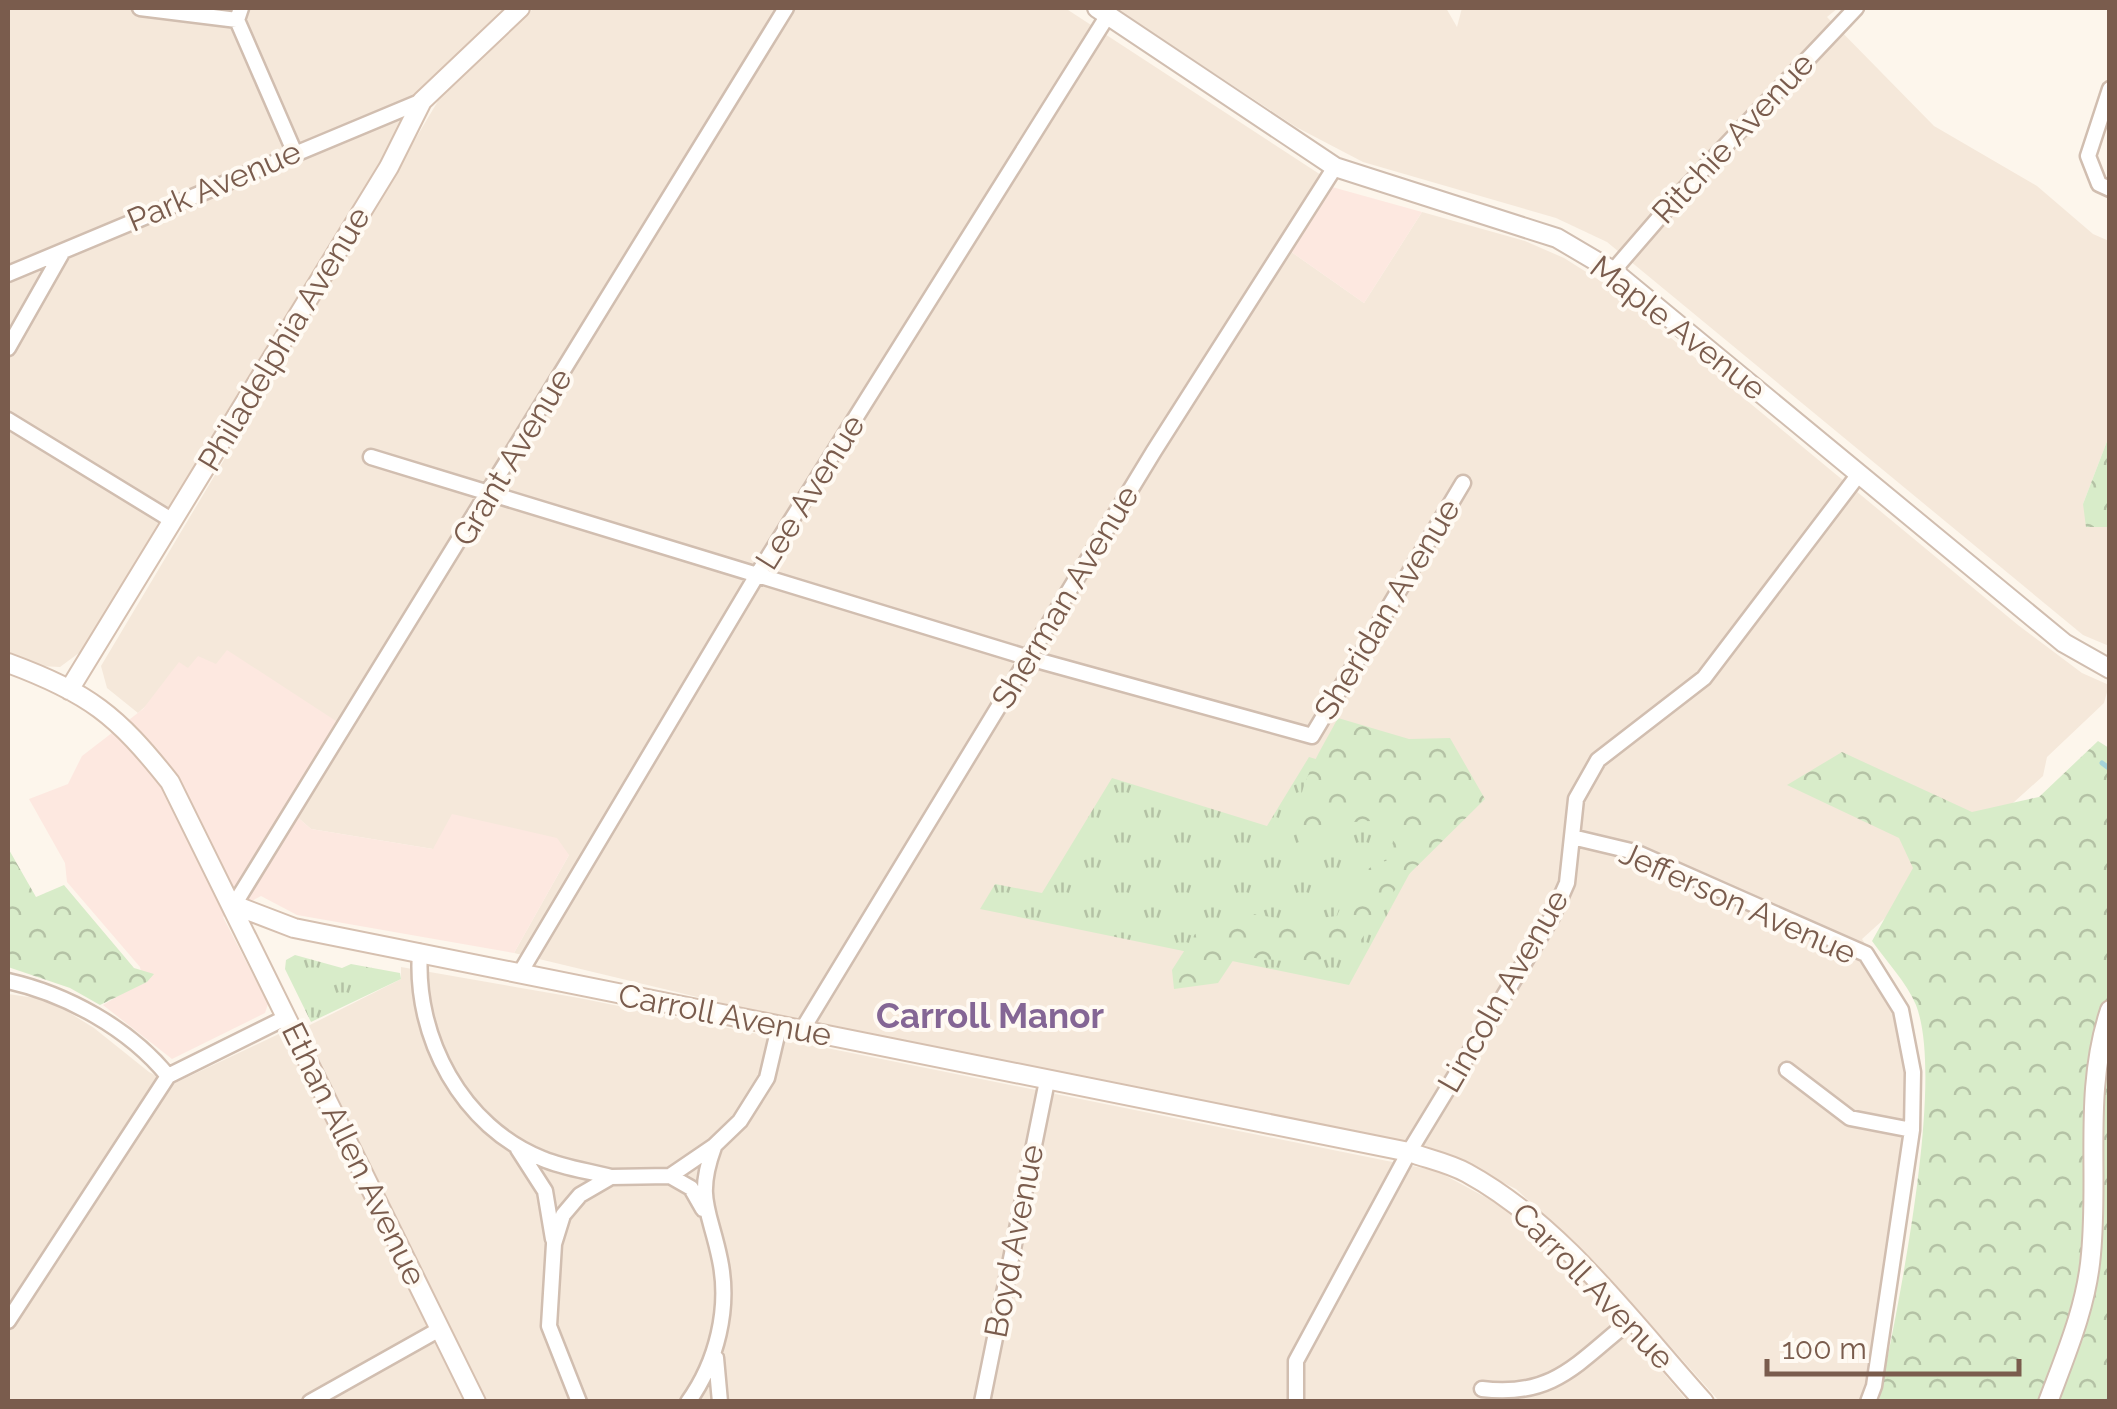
<svg xmlns="http://www.w3.org/2000/svg" width="2117" height="1409" viewBox="0 0 2117 1409" font-family="Raleway,sans-serif">
<style>
.residential{fill:#f5e8da}
.commercial{fill:#fde8e0}
.grass{fill:url(#grass-tufts)}
.forest{fill:url(#forest-crowns)}
.lines{fill:none;stroke-linecap:round;stroke-linejoin:round}
.stream{stroke:#a5d3da;stroke-width:5}
.minor-casing{stroke:#d1beb0;stroke-width:19}
.tertiary-casing{stroke:#d1beb0;stroke-width:22}
.secondary-casing{stroke:#d6c0b0;stroke-width:22}
.minor{stroke:#fff;stroke-width:14}
.tertiary{stroke:#fff;stroke-width:18}
.secondary{stroke:#fff;stroke-width:18}
.labels{text-anchor:middle;stroke-width:8;stroke-linejoin:round;paint-order:stroke}
.street-label{font-size:32px;fill:#7a5c4d;stroke:#fffaf3}
.neighbourhood-label{font-size:35px;font-weight:bold;fill:#846695;stroke:#fffaf3}
</style>
<defs>
<pattern id="grass-tufts" width="24" height="20" patternUnits="userSpaceOnUse" patternTransform="scale(2.5)"><rect width="24" height="20" fill="#d8ecc9"/><path d="M3 7l-1-3M5 7V3M7 7l1-3M15 17l-1-3M17 17v-4M19 17l1-3" fill="none" stroke="#b4c2a5"/></pattern>
<pattern id="forest-crowns" width="20" height="18" patternUnits="userSpaceOnUse" patternTransform="scale(2.5)"><rect width="20" height="18" fill="#d8ecc9"/><path d="M2 6a3 3 0 1 1 6 0M12 15a3 3 0 1 1 6 0" fill="none" stroke="#b4c2a5"/></pattern>
</defs>
<rect width="100%" height="100%" fill="#fdf6ec"/>
<path class="residential" d="M8,8H511L429,86L87,647L60,667L40,666L8,654Z
M534,8H1065L1321,175L1275,251L1286,259L1290,251L1364,303L1422,212L1525,241L1564,258L1607,285L2018,625L2082,673L2109,685L2104,703L2047,757L2043,776L1862,939L1902,1003L1920,1082L1869,1401L1720,1402L1596,1263L1516,1189L1435,1149L827,1028L514,953L569,855L433,849L311,829L287,808L216,664L188,668L138,713L107,688L101,666L438,101Z
M1115,8H1446L1457,27L1462,8H1838L1827,17L1934,126L2037,186L2093,234L2109,241V436L2083,504L2109,526V646L2083,635L1607,242L1556,218L1363,162L1296,127Z
M401,967L579,998L1437,1171L1511,1211L1585,1280L1687,1401H486L304,1028L401,979Z
M8,994L49,1000L94,1028L149,1072L173,1084L283,1032L466,1401H8Z"/>
<path class="commercial" d="M1332,187L1422,212L1364,303L1290,251Z
M227,650L339,723L287,808L311,829L433,849L452,814L557,838L569,855L514,953L297,915L261,896L223,917L268,1004L265,1013L172,1059L103,1005L143,981L140,967L67,882L65,863L29,799L68,784L82,756L143,709L179,662L188,668L198,656L216,664Z"/>
<path class="grass" d="M1309,757L1450,799L1349,985L980,909L995,884L1042,893L1112,778L1267,826Z
M295,955L342,968L351,964L400,973L401,979L311,1022L285,969L286,960Z"/>
<path class="forest" d="M2109,436V527H2086L2083,504Z
M1338,718L1409,739L1450,738L1485,799L1399,884L1352,953L1302,963L1236,956L1218,983L1174,989L1172,970L1195,934L1247,913L1293,921L1337,916C1350,886 1357,869 1389,860L1393,841L1387,820L1354,822L1303,850C1286,801 1315,761 1338,718Z
M2098,741L2109,748V1401H1879C1896,1314 1946,1083 1916,1005C1907,983 1886,961 1872,941L1913,868L1899,838L1787,785L1842,752L1972,812L2039,797Z
M8,848L36,897L64,885L134,968L154,974L147,982L100,1005L70,988L8,967Z"/>
<g class="lines">
<path class="stream" d="M2102,763L2110,769
M2108,1402L2110,1397"/>
<defs>
<path id="minor" d="M140,8L237,20
M241,8L237,20L294,151
M2110,89L2088,156L2099,184L2110,189
M1613,271L1677,197L1856,8
M8,274L422,101
M8,348L63,251
M8,420L173,521
M371,457L1029,658L1312,736L1463,483
M1572,837L1635,852L1866,954L1901,1010L1913,1072L1912,1130L1874,1386L1868,1402
M234,905L786,8
M420,952C414,1037 462,1127 543,1159C564,1168 589,1171 611,1177
M520,973L757,575L1108,15
M8,981C66,994 129,1028 168,1076
M802,1030L1154,451L1335,167
M1787,1070L1850,1118L1912,1130
M518,1149L545,1191L553,1239
M670,1176L691,1188L703,1209
M8,1321L168,1076L287,1017
M716,1358L720,1402
M1482,1389C1554,1398 1578,1362 1631,1320
M310,1402L440,1329
M579,1402L549,1326L554,1244L563,1215L580,1195L611,1177L670,1176L714,1146L740,1121L767,1078L779,1027
M688,1402C717,1362 730,1308 720,1260C710,1210 695,1199 714,1147
M982,1402L1047,1081
M1296,1402V1361L1409,1152L1552,917L1567,883L1576,799L1598,760L1704,678L1859,474"/>
<path id="tertiary" d="M1097,8L1335,167L1557,238L1613,271L2064,643L2110,669
M2048,1402C2066,1354 2087,1305 2091,1254C2099,1171 2083,1091 2110,1010"/>
<path id="secondary" d="M8,663C89,693 117,715 170,782L476,1402
M69,690L389,167L422,101L520,8
M234,905L294,928L1409,1152C1428,1159 1449,1163 1467,1173C1562,1225 1632,1322 1704,1402"/>
</defs>
<use href="#minor" class="minor-casing"/>
<use href="#tertiary" class="tertiary-casing"/>
<use href="#secondary" class="secondary-casing"/>
<use href="#minor" class="minor"/>
<use href="#tertiary" class="tertiary"/>
<use href="#secondary" class="secondary"/>
</g>
<g class="labels">
<g class="street-label">
<text transform="translate(1733 138) rotate(-47)" y="11">Ritchie Avenue</text>
<text transform="translate(214 186) rotate(-23)" y="11">Park Avenue</text>
<text transform="translate(1678 328) rotate(38)" y="11">Maple Avenue</text>
<text transform="translate(284 339) rotate(-59)" y="11">Philadelphia Avenue</text>
<text transform="translate(512 457) rotate(-59)" y="11">Grant Avenue</text>
<text transform="translate(810 492) rotate(-58)" y="11">Lee Avenue</text>
<text transform="translate(1065 597) rotate(-59)" y="11">Sherman Avenue</text>
<text transform="translate(1387 609) rotate(-59)" y="11">Sheridan Avenue</text>
<text transform="translate(1738 903) rotate(24)" y="11">Jefferson Avenue</text>
<text transform="translate(1503 991) rotate(-60)" y="11">Lincoln Avenue</text>
<text transform="translate(725 1015) rotate(11)" y="11">Carroll Avenue</text>
<text transform="translate(354 1154) rotate(64)" y="11">Ethan Allen Avenue</text>
<text transform="translate(1014 1241) rotate(-79)" y="11">Boyd Avenue</text>
<text transform="translate(1593 1286) rotate(46)" y="11">Carroll Avenue</text>
</g>
<g class="neighbourhood-label">
<text x="990" y="1028">Carroll Manor</text>
</g>
</g>
<rect width="2117" height="1409" fill="none" stroke="#7a5c4d" stroke-width="20"/>
<path d="M1767 1359v15h252v-15" fill="none" stroke="#7a5c4d" stroke-width="5"/>
<text x="1782" y="1359" font-size="30" fill="#7a5c4d" stroke="#fffaf3" stroke-width="8" paint-order="stroke">100 m</text>
</svg>
